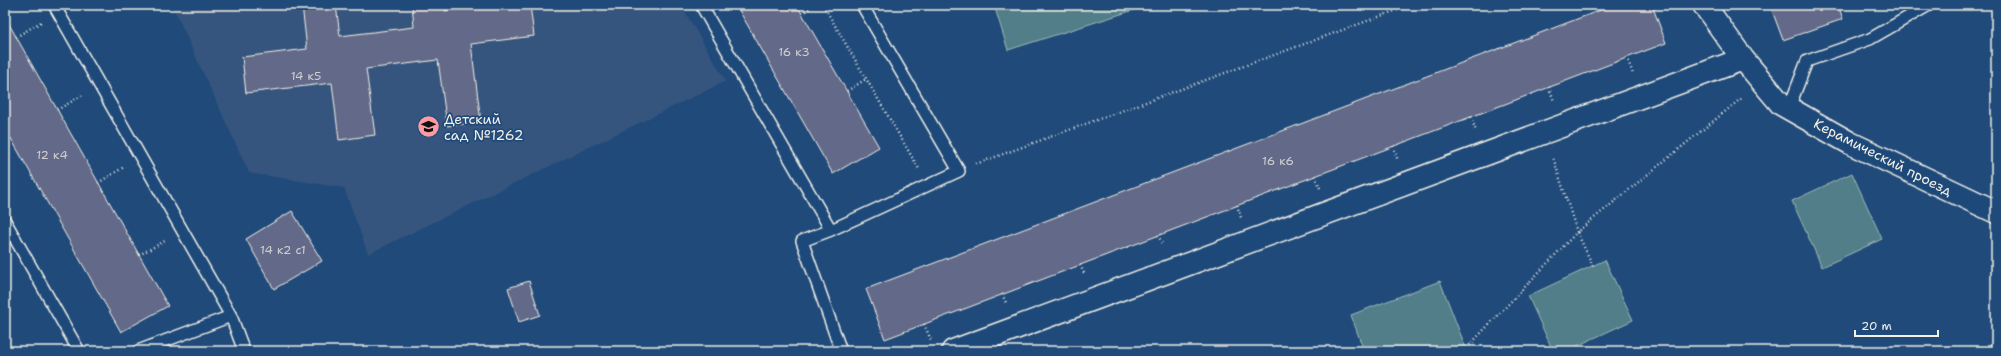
<svg xmlns="http://www.w3.org/2000/svg" width="2001" height="356" viewBox="0 0 2001 356" font-family="'Shantell Sans',sans-serif">
<style>
.built{fill:#34547e}
.green{fill:#517e88;stroke:#a2b8b8}
.building{fill:#646b89;stroke:#f4f1e8}
.lines{fill:none;stroke-linecap:round;stroke-linejoin:round}
.lane-casing{stroke:#f4f1e8;stroke-width:14}
.street-casing{stroke:#f4f1e8;stroke-width:25}
.path{stroke:#f4f1e8;stroke-width:2.5;stroke-dasharray:1 3;stroke-linecap:butt}
.lane{stroke:#1f4a7a;stroke-width:11}
.street{stroke:#1f4a7a;stroke-width:22}
.labels{text-anchor:middle;stroke-width:3.5;stroke-linejoin:round;paint-order:stroke}
.number-label{font-size:12px;fill:#d0d0d0}
.poi-label{font-size:14px;fill:#f4f1e8;stroke:#1f4a7a;text-anchor:start}
.street-label{font-size:14px;fill:#f4f1e8;stroke:#1f4a7a}
</style>
<rect width="100%" height="100%" fill="#1f4a7a"/>
<filter id="ink" filterUnits="userSpaceOnUse"><feTurbulence type="fractalNoise" baseFrequency=".025" numOctaves="2"/><feDisplacementMap in="SourceGraphic" scale="8" xChannelSelector="R" yChannelSelector="G"/><feConvolveMatrix kernelMatrix="1 2 1 2 8 2 1 2 1" color-interpolation-filters="sRGB"/></filter>
<g filter="url(#ink)">
<path class="built" d="M172,5H681L726,81L368,254L344,188L249,173Z"/>
<path class="green" d="M994,5H1139L1140,8L1008,50Z
M1852,173L1882,239L1822,267L1792,201Z
M1605,260L1633,320L1566,351H1553L1528,296Z
M1440,281L1467,351H1364L1351,315Z"/>
<path class="building" d="M302,5H336L340,36L414,27L412,5H444L445,11L490,5H530L534,36L471,44L481,122L447,126L438,60L366,69L375,135L339,140L332,83L246,93L242,57L307,49Z
M736,5H797L879,147L833,174Z
M1614,5H1652L1666,43L885,339L866,289Z
M1770,5H1838L1843,19L1783,40Z
M5,17L168,306L121,332L5,128Z
M292,211L322,261L274,289L246,239Z
M529,281L540,315L519,322L508,288Z"/>
<g class="lines">
<defs>
<path id="lane" d="M54,5L231,316L244,351
M701,5L831,230
M1789,108L1807,61L1870,39L1929,5
M5,221L79,351
M138,351L231,316
M841,351L802,241L831,230L959,171L862,5"/>
<path id="street" d="M1704,5L1743,59L1781,104L1850,143L1996,212
M953,351L1743,59"/>
</defs>
<use href="#lane" class="lane-casing"/>
<use href="#street" class="street-casing"/>
<path class="path" d="M823,5L919,169
M802,14L814,5
M16,37L41,22
M1627,57L1633,74
M1549,87L1554,101
M847,91L866,79
M57,110L83,95
M1471,117L1476,131
M1393,146L1398,161
M976,164L1411,5
M1315,176L1320,188
M98,183L124,167
M1237,205L1241,218
M1158,235L1163,246
M139,255L165,241
M1080,265L1085,275
M1593,266L1577,232L1743,97
M1002,294L1007,305
M924,324L931,340
M634,351H650
M1464,351L1577,232L1553,157"/>
<use href="#lane" class="lane"/>
<use href="#street" class="street"/>
</g>
</g>
<defs>
<symbol id="school-disc" viewBox="-11 -11 22 22"><circle r="9.5" fill="#ff9aa2" stroke="#1f4a7a"/><path d="M0-5L7-2L0 1L-7-2ZM-4 1L0 2.5L4 1V4Q0 6-4 4Z" fill="#111"/></symbol>
</defs>
<g fill-rule="evenodd">
<use href="#school-disc" x="416" y="114" width="25" height="25"/>
</g>
<g class="labels">
<g class="number-label">
<text x="794" y="56">16 к3</text>
<text x="306" y="80">14 к5</text>
<text x="52" y="159">12 к4</text>
<text x="1278" y="165">16 к6</text>
<text x="283" y="254">14 к2 с1</text>
</g>
<g class="poi-label">
<text x="444" y="124">Детский<tspan x="444" dy="16">сад №1262</tspan></text>
</g>
<g class="street-label">
<text transform="translate(1883 157) rotate(27)" y="5">Керамический проезд</text>
</g>
</g>
<rect width="2001" height="356" fill="none" stroke="#1f4a7a" stroke-width="20"/>
<rect x="10" y="10" width="1981" height="336" fill="none" stroke="#f4f1e8" stroke-width="1.5" filter="url(#ink)"/>
<path d="M1855 330v6h83v-6" fill="none" stroke="#f4f1e8" stroke-width="2"/>
<text x="1861" y="330" font-size="12" fill="#f4f1e8" stroke="#1f4a7a" stroke-width="3" paint-order="stroke">20 m</text>
</svg>
